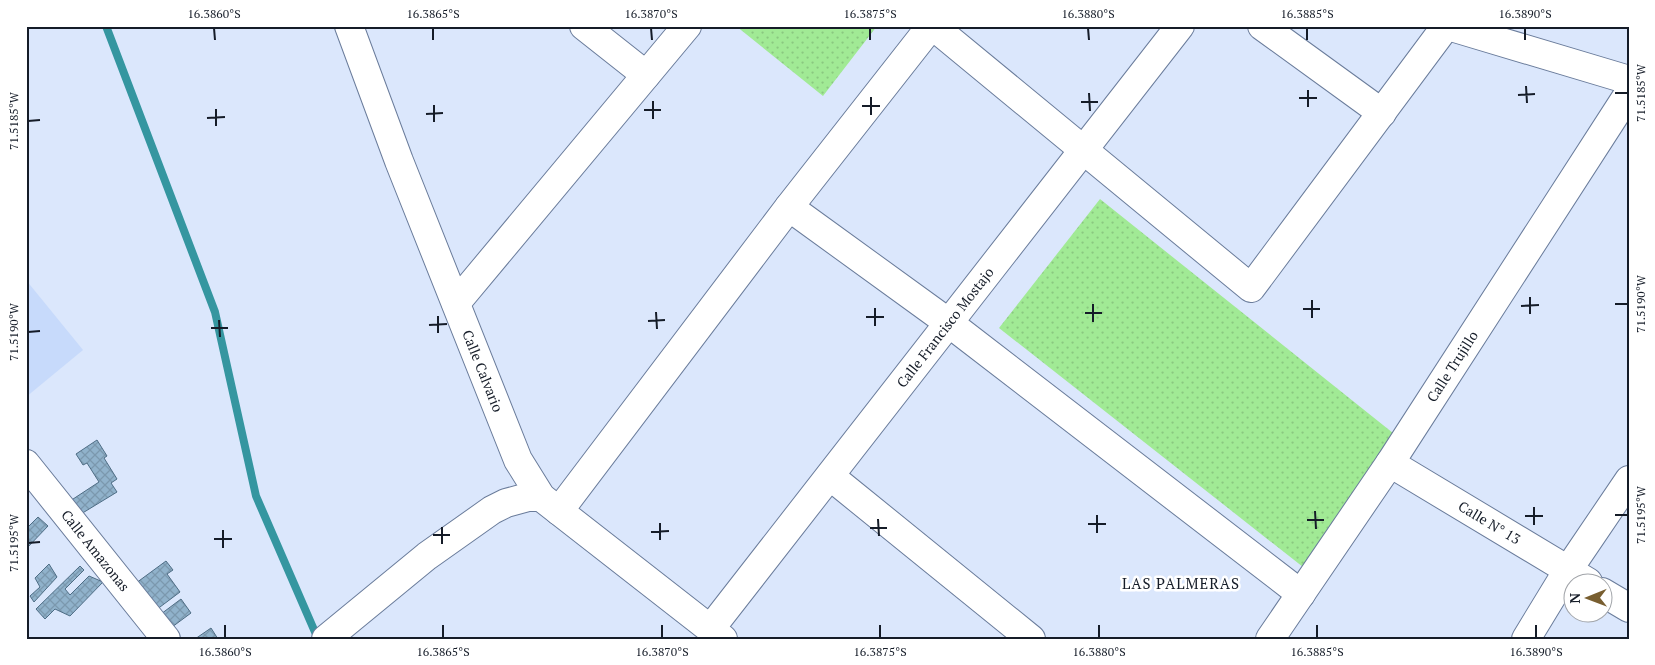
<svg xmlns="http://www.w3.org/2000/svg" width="1655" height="665" viewBox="0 0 1655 665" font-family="'PT Serif',serif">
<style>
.built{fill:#c7dafb}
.park{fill:url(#park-dots)}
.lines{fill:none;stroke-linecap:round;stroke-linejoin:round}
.stream{stroke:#3596a0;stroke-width:8}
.building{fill:url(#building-cross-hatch);stroke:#4e6d85}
.street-casing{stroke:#6a7c9b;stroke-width:30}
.secondary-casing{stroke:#6a7c9b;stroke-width:30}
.street{stroke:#fff;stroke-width:28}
.secondary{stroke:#fff;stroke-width:28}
.ticks{fill:none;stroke:#151c28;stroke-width:2}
.labels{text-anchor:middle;stroke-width:5;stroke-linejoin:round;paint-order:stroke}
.street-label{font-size:14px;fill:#151c28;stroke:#fff}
.neighbourhood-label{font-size:15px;letter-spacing:1px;fill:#151c28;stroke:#fff}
.neatline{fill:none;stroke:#151c28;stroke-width:2}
.ticks-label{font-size:12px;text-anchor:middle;fill:#151c28}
</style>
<defs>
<pattern id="park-dots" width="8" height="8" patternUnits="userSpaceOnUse" patternTransform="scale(1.25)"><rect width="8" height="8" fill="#a1ea95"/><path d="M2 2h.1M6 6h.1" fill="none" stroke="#8ac880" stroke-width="1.8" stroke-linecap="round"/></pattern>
<pattern id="building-cross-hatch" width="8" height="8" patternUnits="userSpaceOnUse" patternTransform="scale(1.25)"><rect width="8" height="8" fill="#90b2cb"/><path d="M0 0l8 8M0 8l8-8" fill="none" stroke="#7b98ae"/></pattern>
</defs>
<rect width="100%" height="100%" fill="#dbe7fc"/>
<path class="built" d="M26,280L83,350L26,397Z"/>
<path class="park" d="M736,26H877L823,96Z
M1100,199L1393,433L1303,567L999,328Z"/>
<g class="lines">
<path class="stream" d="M106,26L215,312L256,496L318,639"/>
</g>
<path class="building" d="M97,440L107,456L104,458L117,479L111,483L117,492L76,517L67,503L99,482L87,463L83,465L76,454Z
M38,517L48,526L27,548L26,529Z
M166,561L173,570L167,574L180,592L152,613L132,586Z
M49,564L57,577L34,602L30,596L40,587L35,578Z
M80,566L84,570L65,589L70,595L89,576L103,582L70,616L55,609L45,619L36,609Z
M181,599L191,613L168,630L157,617Z
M211,628L218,639H195Z"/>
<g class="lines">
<defs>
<g id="street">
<path d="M584,26L646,75"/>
<path d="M933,26L1251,288L1446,26"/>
<path d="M1262,26L1382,113"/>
<path d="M1448,26L1629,80"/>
<path d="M789,207L949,323L1301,594"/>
<path d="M456,303L687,26"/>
<path id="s1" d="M1390,463L1588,582"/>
<path id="s2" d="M26,464L166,639"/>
<path d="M830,476L1031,639"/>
<path d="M559,511L789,207L931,26"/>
<path d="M1602,592L1629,608"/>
<path id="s3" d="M711,628L1180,26"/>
<path id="s4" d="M1270,639L1390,463L1629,93"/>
<path d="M1526,639L1568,570L1629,480"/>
</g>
<g id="secondary">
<path id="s5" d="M349,26L399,161L518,460L541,497L723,639"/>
<path d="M326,639L427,556L492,510L506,503L528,497H541"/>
</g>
</defs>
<use href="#street" class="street-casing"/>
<use href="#secondary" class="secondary-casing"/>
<use href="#street" class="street"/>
<use href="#secondary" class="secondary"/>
</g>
<path class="ticks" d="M214,28L215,40M433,28V40M651,28L652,40M870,28V40M1088,28L1089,40M1307,28V40M1525,28V40M1526,86L1527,103M1308,90V107M1089,93L1090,111M1615,93H1628M1518,95L1535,94M871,97V115M1299,98H1317M653,101V119M1081,102H1098M434,105V122M862,106H880M216,109V126M644,110H661M426,114L443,113M207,118L225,117M28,121L40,120M1530,297V314M1312,300V318M1093,304V322M1615,304H1628M1521,306L1539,305M875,308V326M1303,309H1320M656,312L657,329M1085,313H1102M438,316V333M866,317H884M219,320L220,337M648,321L665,320M429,325L447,324M211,328H228M28,332L40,331M1534,507V525M1315,511L1316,529M1097,515V533M1615,515H1628M1525,516H1543M878,519L879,536M1307,520H1324M660,523V540M1088,524H1106M442,527V544M870,528H887M223,530V548M651,532L669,531M433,535H450M214,539H232M28,543L40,542M225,625V638M443,625V638M662,625V638M880,625V638M1099,625V638M1317,625V638M1536,625V638"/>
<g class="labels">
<g class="street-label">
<text dy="5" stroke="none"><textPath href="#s3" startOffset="381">Calle Francisco Mostajo</textPath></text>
<text dy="5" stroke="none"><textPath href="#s4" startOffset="328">Calle Trujillo</textPath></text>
<text dy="5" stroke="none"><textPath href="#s5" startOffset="370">Calle Calvario</textPath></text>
<text dy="5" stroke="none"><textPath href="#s1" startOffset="116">Calle N° 13</textPath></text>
<text dy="5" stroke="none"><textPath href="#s2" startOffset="111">Calle Amazonas</textPath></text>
</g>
<g class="neighbourhood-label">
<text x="1181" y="589">LAS PALMERAS</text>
</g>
</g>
<rect width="1655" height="665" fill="none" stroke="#ffffff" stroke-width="55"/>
<g transform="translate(1588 598) rotate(269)"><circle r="24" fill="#ffffff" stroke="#a1a4a9"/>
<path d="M0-4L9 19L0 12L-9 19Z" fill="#785e30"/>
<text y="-8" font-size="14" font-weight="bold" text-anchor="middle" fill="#151c28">N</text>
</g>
<rect x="28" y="28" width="1600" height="610" class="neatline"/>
<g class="ticks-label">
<text x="214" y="18">16.3860°S</text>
<text x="433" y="18">16.3865°S</text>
<text x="651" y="18">16.3870°S</text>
<text x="870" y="18">16.3875°S</text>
<text x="1088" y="18">16.3880°S</text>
<text x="1307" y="18">16.3885°S</text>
<text x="1525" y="18">16.3890°S</text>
<text transform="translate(1641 93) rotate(-90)" y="4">71.5185°W</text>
<text transform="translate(14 121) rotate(-90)" y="4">71.5185°W</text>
<text transform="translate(1641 304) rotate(-90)" y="4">71.5190°W</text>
<text transform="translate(14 332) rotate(-90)" y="4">71.5190°W</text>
<text transform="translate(1641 515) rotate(-90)" y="4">71.5195°W</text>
<text transform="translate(14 543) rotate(-90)" y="4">71.5195°W</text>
<text x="225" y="656">16.3860°S</text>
<text x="443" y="656">16.3865°S</text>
<text x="662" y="656">16.3870°S</text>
<text x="880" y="656">16.3875°S</text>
<text x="1099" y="656">16.3880°S</text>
<text x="1317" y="656">16.3885°S</text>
<text x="1536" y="656">16.3890°S</text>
</g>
</svg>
